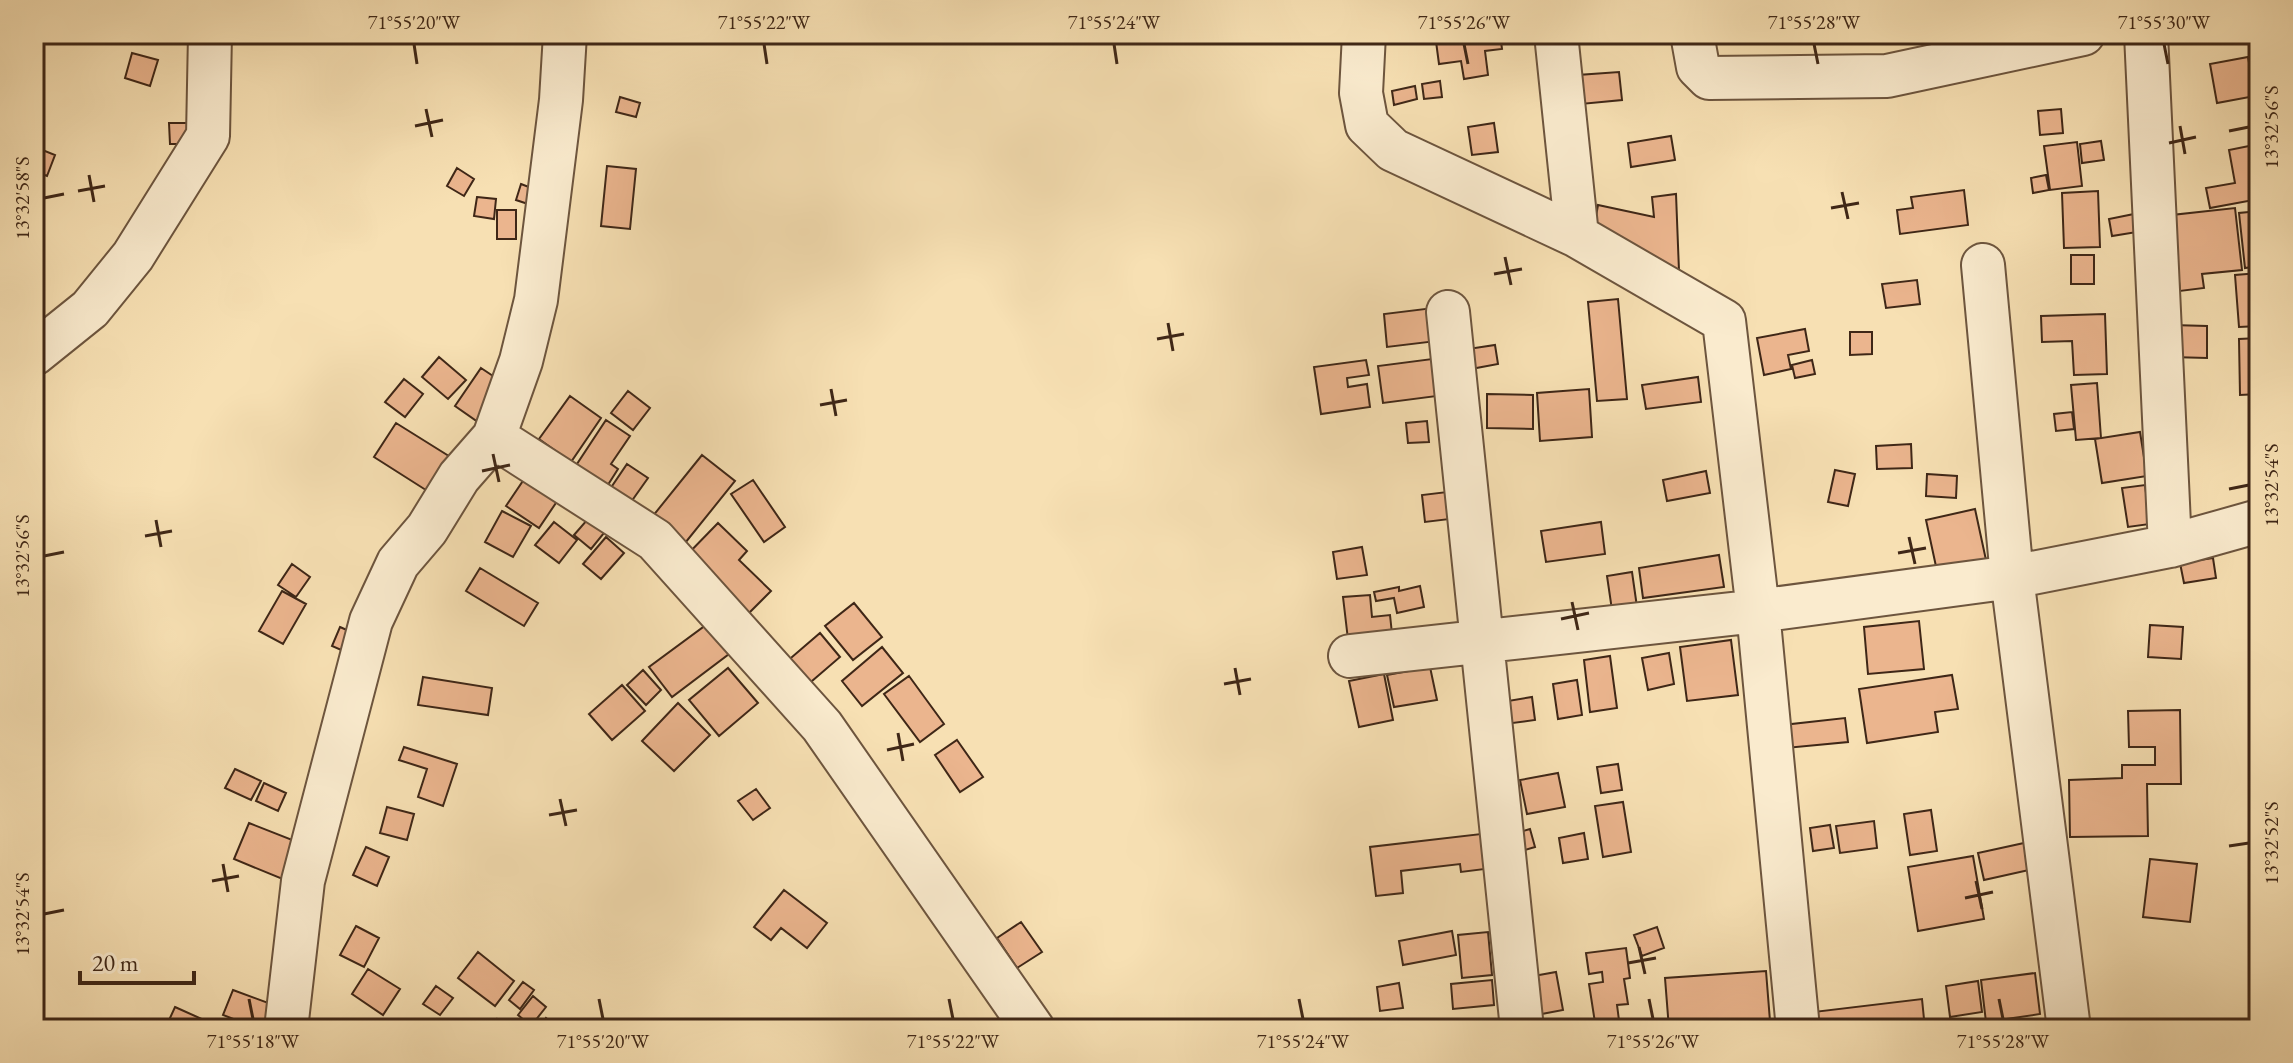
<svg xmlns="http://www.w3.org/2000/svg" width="2293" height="1063" viewBox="0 0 2293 1063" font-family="'EB Garamond',serif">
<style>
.building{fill:#ebb58e;stroke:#3f2717;stroke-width:2}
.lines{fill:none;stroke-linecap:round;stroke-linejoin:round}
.minor-casing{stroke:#6d553e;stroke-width:46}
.minor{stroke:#faebce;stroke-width:42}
.ticks{fill:none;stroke:#3f2717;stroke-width:3}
.neatline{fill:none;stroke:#3f2717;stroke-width:3}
.ticks-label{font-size:20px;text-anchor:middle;fill:#3f2717}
</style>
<rect width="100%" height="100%" fill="#f7e0b3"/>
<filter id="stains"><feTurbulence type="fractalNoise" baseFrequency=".0025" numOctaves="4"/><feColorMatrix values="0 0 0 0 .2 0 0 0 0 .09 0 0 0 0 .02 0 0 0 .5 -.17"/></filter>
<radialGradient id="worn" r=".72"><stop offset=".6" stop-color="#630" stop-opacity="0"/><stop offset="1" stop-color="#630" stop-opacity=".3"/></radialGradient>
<path class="building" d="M1435,34H1500L1502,49L1485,51L1488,75L1464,79L1461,61L1439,64Z
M1639,34H1659V42L1639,43Z
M132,53L158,60L150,86L125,78Z
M2248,57L2255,96L2217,103L2210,64Z
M1619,72L1622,100L1581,104L1578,75Z
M1440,81L1442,97L1424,99L1422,84Z
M1415,86L1417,99L1394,105L1392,91Z
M620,97L640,103L636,117L616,112Z
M2061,109L2063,133L2040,135L2038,111Z
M169,123H191V144H170Z
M1494,123L1498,152L1472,155L1468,127Z
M1671,136L1675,160L1631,167L1628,143Z
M2101,141L2104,160L2082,163L2080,144Z
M2077,142L2082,186L2050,190L2044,146Z
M2259,144V199L2210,208L2206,188L2235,183L2229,150Z
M35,147L55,155L47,176L34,171Z
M607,166L636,169L630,229L601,226Z
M457,168L474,179L464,196L447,186Z
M2046,175L2049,190L2033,193L2031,178Z
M521,184L542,192L537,207L516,200Z
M1964,190L1968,225L1900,234L1897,210L1913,208L1911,197Z
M2098,191L2100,247L2064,248L2062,193Z
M1676,194L1679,271L1593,233L1598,205L1654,217L1652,197Z
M477,197L496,199L494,219L474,216Z
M2235,208L2242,270L2202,274L2204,288L2180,291L2172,215Z
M497,210H516V239H497Z
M2259,211V266L2245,268L2239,213Z
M2134,214L2137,232L2112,236L2109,219Z
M2071,255H2094V284H2071Z
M2259,273V326L2239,327L2235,275Z
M1917,280L1920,304L1886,308L1882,284Z
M1618,299L1627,399L1597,401L1588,302Z
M1433,308L1437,341L1387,347L1384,314Z
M2105,314L2107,374L2074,375L2072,341L2042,342L2041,316Z
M2172,325L2207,326V358L2171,357Z
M1805,329L1809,351L1788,355L1791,369L1764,375L1757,338Z
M1850,332H1872V354L1850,355Z
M2259,338V394L2240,395L2239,339Z
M1495,345L1498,364L1471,369L1468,349Z
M439,357L466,380L448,399L422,377Z
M1432,359L1437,396L1383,403L1378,366Z
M1366,360L1369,375L1347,378L1348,387L1367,384L1370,407L1321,414L1314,367Z
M1812,360L1815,374L1795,378L1792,365Z
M481,368L505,384L478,422L455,406Z
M1698,377L1701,402L1646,409L1642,385Z
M404,379L423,394L405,417L385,402Z
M2097,383L2101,438L2076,440L2071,385Z
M1589,389L1592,437L1540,441L1537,393Z
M628,391L650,408L633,430L611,413Z
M1487,394L1533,395V429L1487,428Z
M570,396L601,418L571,462L539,439Z
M2072,412L2074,429L2056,431L2054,414Z
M606,420L630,436L611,464L618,469L604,491L573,470Z
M1427,421L1429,442L1408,443L1406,423Z
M396,423L452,458L429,492L374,457Z
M2140,432L2147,476L2102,483L2095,439Z
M1911,444L1912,468L1877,469L1876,446Z
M702,455L735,481L677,553L644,527Z
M627,464L648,478L626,509L606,495Z
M1835,470L1855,474L1848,506L1828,502Z
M1706,471L1710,493L1667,501L1663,480Z
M529,472L562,494L539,528L506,506Z
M1927,474L1957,476L1956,498L1926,496Z
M753,480L785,527L764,542L731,494Z
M2145,485L2150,524L2128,527L2122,488Z
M1447,492L1450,519L1425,522L1422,495Z
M1975,509L1986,560L1937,571L1926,520Z
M502,511L531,526L513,557L485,542Z
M587,520L604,533L591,549L574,535Z
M554,522L577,540L559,563L535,545Z
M1601,522L1605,554L1546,562L1541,531Z
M718,523L747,551L739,560L771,591L742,620L681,561Z
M606,537L624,553L601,579L583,564Z
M1362,547L1367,575L1337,579L1333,552Z
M1719,555L1724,587L1643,598L1639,568Z
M2213,558L2216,578L2184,583L2180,563Z
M292,564L310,577L296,597L278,585Z
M480,568L538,603L524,626L466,591Z
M1632,572L1638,614L1613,617L1607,576Z
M1420,586L1424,607L1397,613L1394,598L1376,601L1374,592L1399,587V591Z
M282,591L306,604L283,644L259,631Z
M1370,595L1372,617L1390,615L1393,643L1349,648L1343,597Z
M854,603L882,637L853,660L825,626Z
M1919,621L1924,669L1868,674L1864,627Z
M706,625L729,654L672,697L649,667Z
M2150,625L2183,627L2181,659L2148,657Z
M340,627L356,634L348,653L332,646Z
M820,633L840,657L805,687L785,663Z
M1731,640L1738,695L1687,701L1680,647Z
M882,647L903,673L862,706L842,681Z
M1669,653L1674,684L1648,690L1642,658Z
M1610,656L1617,708L1590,712L1584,660Z
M1430,667L1437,700L1394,707L1387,675Z
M728,668L758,703L719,736L689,700Z
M643,670L661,690L646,705L627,685Z
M1384,674L1393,720L1359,727L1349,681Z
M1952,675L1958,709L1935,712L1938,732L1867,743L1859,689Z
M909,676L944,724L920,742L884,694Z
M423,677L492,688L488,715L418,705Z
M1577,680L1582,715L1558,719L1553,684Z
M622,685L645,711L612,740L589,714Z
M1532,697L1535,720L1505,724L1502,702Z
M678,703L710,735L674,771L642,741Z
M2180,710L2181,784H2147L2148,836L2070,837L2069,780L2122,778V765H2155V747H2129L2128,711Z
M1845,718L1848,742L1786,748L1783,725Z
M957,740L983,777L960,792L935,755Z
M404,747L457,764L443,806L418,797L427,769L399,760Z
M1618,764L1622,790L1601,793L1597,767Z
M235,769L261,781L251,800L225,788Z
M1558,773L1565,807L1527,814L1520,780Z
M264,783L286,793L278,811L256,801Z
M756,789L770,808L753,820L738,801Z
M1623,802L1631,852L1603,857L1595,806Z
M387,807L414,814L407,840L380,833Z
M1931,810L1937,851L1910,855L1904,814Z
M1874,821L1877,848L1840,853L1836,826Z
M249,823L300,843L285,880L234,859Z
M1830,825L1834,848L1813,851L1810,828Z
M1530,829L1535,847L1518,852L1513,834Z
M1584,833L1588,859L1563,863L1559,838Z
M1481,834L1485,869L1461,872L1460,864L1401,871L1403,893L1376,896L1370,847Z
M2024,843L2029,870L1984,880L1978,853Z
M366,847L389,857L377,886L353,875Z
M1973,856L1984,919L1918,931L1908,867Z
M2150,859L2197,864L2190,922L2143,917Z
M784,890L827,923L807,948L781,928L771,940L754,927Z
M1021,922L1042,952L1017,968L997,938Z
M356,926L379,938L364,967L340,955Z
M1657,927L1664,948L1642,956L1634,935Z
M1452,931L1456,955L1403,965L1399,941Z
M1488,932L1492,975L1462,978L1458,935Z
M1626,948L1630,978L1624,979L1628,1004L1617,1005L1620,1028L1596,1029L1589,984L1603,982L1602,972L1589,974L1586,953Z
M478,952L514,981L495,1006L458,978Z
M368,969L400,989L383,1015L352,994Z
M1766,971L1770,1021L1669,1029L1665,978Z
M1556,972L1563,1010L1531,1016L1523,978Z
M2035,973L2040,1014L1986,1022L1981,980Z
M1492,980L1494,1005L1453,1009L1451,984Z
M1978,981L1982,1012L1950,1017L1946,986Z
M523,982L534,990L520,1009L509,1000Z
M1399,983L1403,1008L1380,1011L1377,987Z
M436,986L453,998L440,1015L423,1004Z
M233,990L282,1008L274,1029H260L223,1015Z
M533,996L546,1007L531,1026L518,1015Z
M1922,999L1925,1029H1807L1805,1013Z
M175,1007L224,1029H165Z
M546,1018L561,1029H538Z
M497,1019L509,1029H488Z
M2044,1021L2045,1029H1988Z
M1978,1022L1979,1029H1956L1955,1025Z"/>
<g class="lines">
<defs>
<path id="minor" d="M1364,34L1361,93L1367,125L1393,150L1577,236L1724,321L1758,611L1798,1029
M1556,34L1577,236
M1692,34L1698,67L1709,78L1887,76L2083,34
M2146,34L2170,546
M1983,265L2012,577L2069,1029
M1448,312L1522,1029
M34,354L90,309L133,256L208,136L210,34
M494,437L655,540L822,726L1033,1029
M1350,656L1758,611L2012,577L2170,546L2259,521
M286,1029L303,881L371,621L398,563L427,529L459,477L494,437L521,361L536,300L561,100L565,34"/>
</defs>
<use href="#minor" class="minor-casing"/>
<use href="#minor" class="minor"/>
</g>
<path class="ticks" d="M414,44L417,64M764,44L767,64M1114,44L1117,64M1464,44L1468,64M1814,44L1818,64M2164,44L2168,64M426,109L432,137M415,126L443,120M2180,126L2185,154M2229,131L2249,127M2169,143L2196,137M89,175L94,202M78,191L105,186M1842,192L1848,219M44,198L64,194M1831,208L1859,203M1505,257L1511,285M1494,274L1522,269M1168,323L1173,351M1157,339L1184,334M831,389L836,416M820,405L847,400M493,454L499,482M482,471L510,465M2229,489L2249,485M156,520L161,547M145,536L172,531M1909,537L1915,564M1898,553L1926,548M44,556L64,552M1572,602L1578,630M1561,619L1589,613M1235,668L1240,695M1224,684L1251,679M898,733L903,761M887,750L914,744M560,799L566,826M549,815L577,810M2229,846L2249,843M223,864L228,892M212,881L239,876M1976,881L1982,909M1965,898L1993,892M44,914L64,910M1639,947L1645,974M1628,963L1656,958M249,999L253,1019M599,999L603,1019M949,999L953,1019M1299,999L1303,1019M1649,999L1653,1019M1999,999L2003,1019"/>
<rect width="2293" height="1063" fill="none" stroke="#f7e0b3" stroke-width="88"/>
<path d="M80 971v12h114v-12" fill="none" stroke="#3f2717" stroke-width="4"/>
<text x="92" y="971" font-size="24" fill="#3f2717" stroke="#faebce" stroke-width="6" paint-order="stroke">20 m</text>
<rect x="44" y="44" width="2205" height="975" class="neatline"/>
<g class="ticks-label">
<text x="414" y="29">71°55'20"W</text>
<text x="764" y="29">71°55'22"W</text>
<text x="1114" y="29">71°55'24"W</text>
<text x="1464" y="29">71°55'26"W</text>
<text x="1814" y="29">71°55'28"W</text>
<text x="2164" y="29">71°55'30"W</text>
<text transform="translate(2271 127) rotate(-90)" y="7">13°32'56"S</text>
<text transform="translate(22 198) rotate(-90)" y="7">13°32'58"S</text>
<text transform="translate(2271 485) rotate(-90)" y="7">13°32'54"S</text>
<text transform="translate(22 556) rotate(-90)" y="7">13°32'56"S</text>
<text transform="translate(2271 843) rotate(-90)" y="7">13°32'52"S</text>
<text transform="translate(22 914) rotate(-90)" y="7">13°32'54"S</text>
<text x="253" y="1048">71°55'18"W</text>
<text x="603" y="1048">71°55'20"W</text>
<text x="953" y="1048">71°55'22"W</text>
<text x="1303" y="1048">71°55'24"W</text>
<text x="1653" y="1048">71°55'26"W</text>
<text x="2003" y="1048">71°55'28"W</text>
</g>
<rect width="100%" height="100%" filter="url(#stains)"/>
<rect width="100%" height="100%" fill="url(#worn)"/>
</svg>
